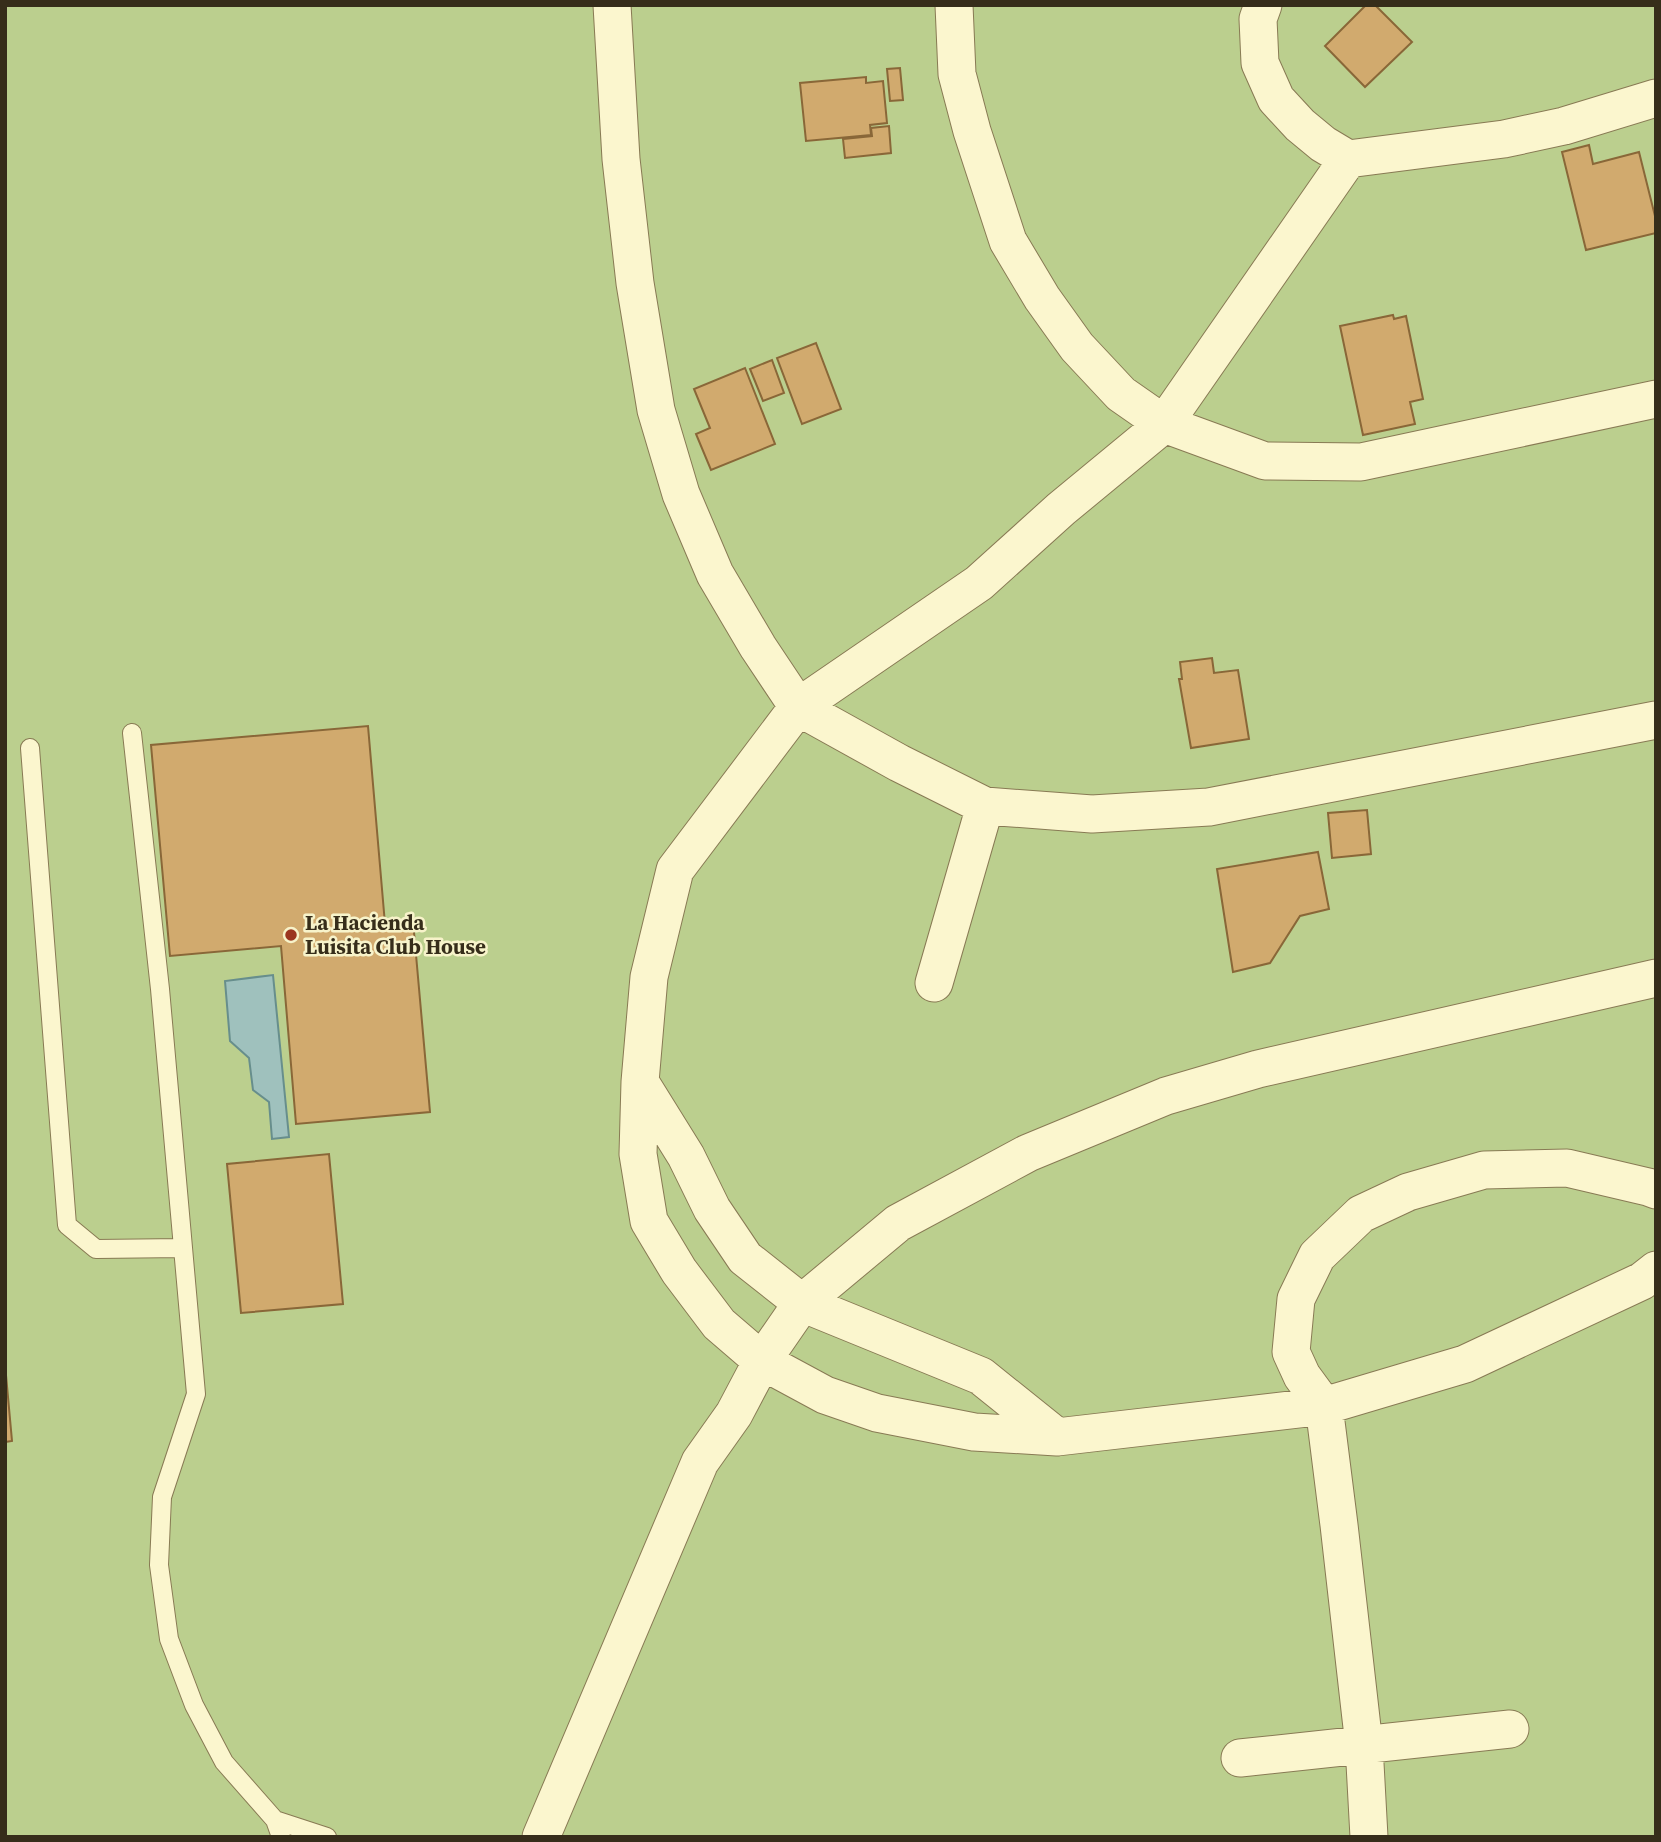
<svg xmlns="http://www.w3.org/2000/svg" width="1661" height="1842" viewBox="0 0 1661 1842" font-family="'Source Serif 4',serif">
<style>
.green{fill:#bbcf8e}
.water{fill:#9fc1bd;stroke:#678e8c;stroke-width:2}
.building{fill:#d1aa6e;stroke:#896738;stroke-width:2}
.lines{fill:none;stroke-linecap:round;stroke-linejoin:round}
.lane-casing{stroke:#887a54;stroke-width:20}
.street-casing{stroke:#887a54;stroke-width:39}
.lane{stroke:#fbf6ce;stroke-width:18}
.street{stroke:#fbf6ce;stroke-width:37}
.poi-dot{fill:#9b3620;stroke:#f7f3ca;stroke-width:2.5}
.labels{text-anchor:middle;stroke-width:5;stroke-linejoin:round;paint-order:stroke}
.poi-label{font-size:21px;font-weight:bold;fill:#362d1a;stroke:#f7f3ca;text-anchor:start}
</style>
<rect width="100%" height="100%" fill="#f0ebbb"/>
<path class="green" d="M5,5H1656V1837H5Z"/>
<path class="water" d="M273,975L289,1137L272,1139L269,1102L253,1090L249,1058L230,1041L225,981Z"/>
<path class="building" d="M1366,5H1375L1412,42L1365,87L1325,46Z
M900,68L903,100L890,101L887,69Z
M866,77V83L883,81L887,123L870,125L871,135L806,141L800,83Z
M889,126L891,153L845,158L843,139L872,136L871,128Z
M1589,145L1593,164L1639,152L1656,220V233L1586,250L1562,152Z
M1393,315L1394,319L1406,316L1423,399L1410,402L1415,424L1363,435L1340,326Z
M816,343L841,409L802,424L777,358Z
M772,360L784,393L763,401L750,369Z
M745,368L775,444L711,470L696,434L710,428L694,389Z
M1212,658L1214,673L1238,670L1249,739L1191,748L1179,679H1182L1180,662Z
M368,726L385,924L413,921L430,1112L296,1124L281,946L170,956L151,745Z
M1367,810L1371,854L1332,858L1328,813Z
M1318,852L1329,909L1300,916L1270,963L1233,972L1217,869Z
M329,1154L343,1304L241,1313L227,1164Z
M6,1375L12,1441L5,1442V1375Z"/>
<g class="lines">
<defs>
<path id="lane" d="M132,733L160,989L196,1394L162,1497L159,1565L169,1639L194,1705L224,1762L275,1820L281,1837
M30,748L67,1225L96,1249L182,1248
M275,1820L327,1837"/>
<path id="street" d="M612,5L621,159L635,283L656,410L681,494L715,574L758,647L798,707L899,763L985,806L1092,814L1209,807L1656,720
M954,5L957,74L972,131L1008,241L1042,298L1077,347L1121,394L1164,424L1265,461L1361,462L1656,399
M1263,5L1258,19L1260,63L1276,99L1300,125L1323,144L1348,159L1504,139L1564,126L1656,98
M1348,159L1164,424L1061,509L979,583L798,707L675,870L649,977L640,1082L638,1154L649,1221L679,1271L719,1324L762,1361L825,1395L877,1413L974,1432L1057,1437L1324,1406L1465,1364L1642,1281L1656,1270
M934,983L985,806
M640,1082L686,1156L712,1209L745,1258L802,1303L981,1376L1057,1437
M1240,1758L1510,1729
M541,1837L700,1462L734,1414L762,1361L802,1303L898,1223L1028,1153L1166,1096L1258,1069L1656,978
M1369,1837L1364,1745L1339,1525L1324,1406L1302,1376L1291,1352L1296,1299L1317,1256L1361,1214L1408,1192L1484,1170L1567,1168L1648,1187L1656,1190"/>
</defs>
<use href="#lane" class="lane-casing"/>
<use href="#street" class="street-casing"/>
<use href="#lane" class="lane"/>
<use href="#street" class="street"/>
</g>
<circle class="poi-dot" cx="291" cy="935" r="7"/>
<g class="labels">
<g class="poi-label">
<text x="305" y="930">La Hacienda<tspan x="305" dy="24">Luisita Club House</tspan></text>
</g>
</g>
<rect width="1661" height="1842" fill="none" stroke="#362d1a" stroke-width="14"/>
</svg>
